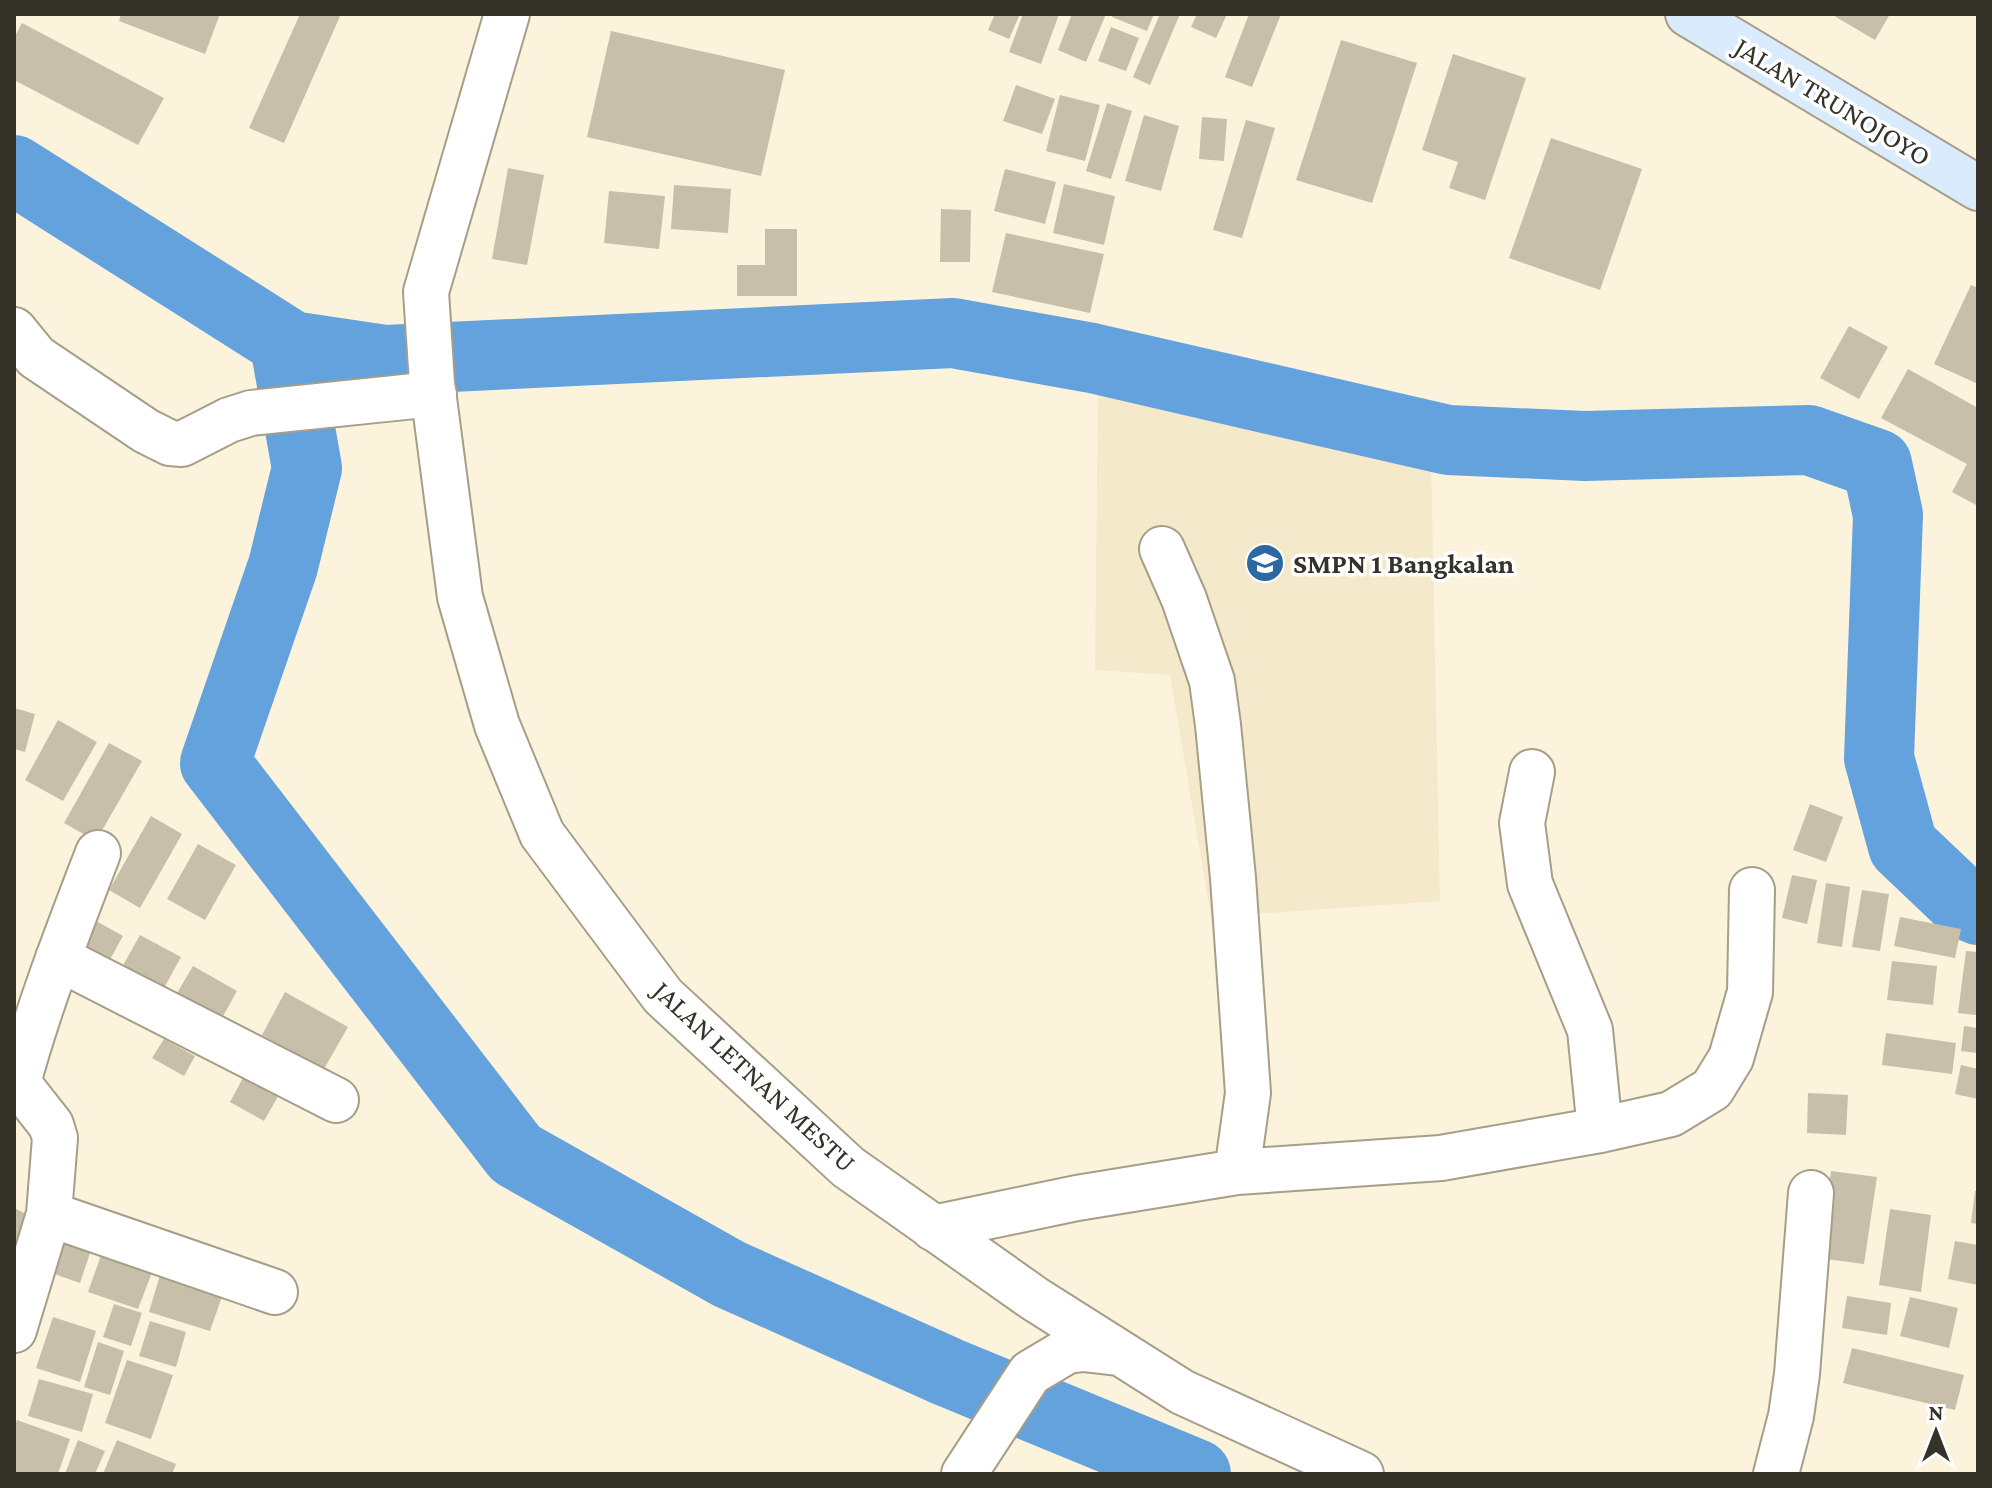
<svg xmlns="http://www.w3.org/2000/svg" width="1992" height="1488" viewBox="0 0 1992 1488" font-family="'Crimson Pro',serif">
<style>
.built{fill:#f5e9cb}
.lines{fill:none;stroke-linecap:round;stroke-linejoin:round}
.river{stroke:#64a2de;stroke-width:70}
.building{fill:#c7bfa9}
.minor-casing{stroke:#a69e88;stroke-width:48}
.tertiary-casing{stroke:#a69e88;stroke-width:48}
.secondary-casing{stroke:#a69e88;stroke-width:48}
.minor{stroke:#fff;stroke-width:44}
.tertiary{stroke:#fff;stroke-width:44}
.secondary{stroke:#d9ebfd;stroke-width:44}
.labels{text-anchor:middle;stroke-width:7;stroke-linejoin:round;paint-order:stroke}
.street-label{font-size:28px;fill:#353229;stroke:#fff}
.poi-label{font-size:28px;font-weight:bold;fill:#353229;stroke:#fff;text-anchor:start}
</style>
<rect width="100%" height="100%" fill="#fcf3dc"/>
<path class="built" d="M1098,383L1326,431L1431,457L1440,901L1211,917L1170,675L1095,670Z"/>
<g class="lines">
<path class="river" d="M14,170L292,346L386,360L953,333L1092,358L1448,440L1585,446L1809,440L1877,464L1888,515L1879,758L1903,846L1962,902L1978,910
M292,346L287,356L307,468L283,566L215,763L516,1154L729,1274L948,1372L1196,1474"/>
</g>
<path class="building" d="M121,14H220L205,54L119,21Z
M300,14H341L284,143L249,128Z
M995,14H1020L1009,39L988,30Z
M1023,14H1059L1041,64L1009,52Z
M1072,14H1106L1086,62L1058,50Z
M1114,14H1154L1147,31L1112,17Z
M1160,14H1180L1150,85L1133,77Z
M1197,14H1227L1216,38L1191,27Z
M1249,14H1281L1252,87L1225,77Z
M1831,14H1890L1875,40Z
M22,23L164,98L138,145L14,80V38Z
M1111,27L1139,38L1126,71L1098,61Z
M611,31L785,70L761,176L587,137Z
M1341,40L1417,63L1372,203L1296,180Z
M1453,54L1526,78L1485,200L1449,188L1458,162L1422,150Z
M1016,85L1055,99L1042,134L1003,121Z
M1060,95L1100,105L1085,161L1046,151Z
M1107,103L1132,111L1111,179L1086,171Z
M1144,115L1179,126L1161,191L1125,181Z
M1202,117L1227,119L1224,161L1199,159Z
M1246,120L1275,128L1242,238L1213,230Z
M1551,138L1642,169L1600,290L1509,258Z
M508,168L544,175L527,265L492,259Z
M1005,169L1056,182L1045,224L994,211Z
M1064,184L1115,196L1104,245L1053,233Z
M674,185L731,189L728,233L671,229Z
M609,191L665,196L659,249L604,243Z
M941,209L971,210L970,262H940Z
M765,229H797V296H737V265H765Z
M1006,233L1104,254L1090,313L992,292Z
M1971,285L1978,288V384L1934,364Z
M1849,326L1888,347L1859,399L1820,378Z
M1908,369L1978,408V506L1952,492L1967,464L1881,418Z
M14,708L35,714L25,752L14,749Z
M58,720L97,742L63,801L25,780Z
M109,743L142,761L96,841L64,823Z
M1810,804L1843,817L1826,862L1793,850Z
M151,816L182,834L140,908L109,890Z
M198,844L236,865L205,920L167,899Z
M1792,875L1817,880L1807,924L1782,918Z
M1826,883L1850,887L1842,947L1817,943Z
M1862,890L1889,894L1880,951L1852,947Z
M89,917L123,936L104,970L70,951Z
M1900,917L1961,929L1955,958L1894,946Z
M140,935L181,957L158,999L117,976Z
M1966,951L1978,952L1976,1015L1958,1013Z
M1892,961L1937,966L1933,1005L1887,1000Z
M193,966L237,991L218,1025L173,1000Z
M285,992L348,1027L324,1069L262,1035Z
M1964,1026L1978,1028V1053L1961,1051Z
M1886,1033L1956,1043L1952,1074L1882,1065Z
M164,1039L195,1056L184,1076L152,1058Z
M250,1065L285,1084L264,1121L230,1102Z
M1961,1065L1978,1069V1099L1955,1094Z
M1808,1093L1848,1095L1846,1135L1807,1133Z
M1831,1171L1877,1177L1864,1264L1819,1258Z
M1975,1191H1978V1224L1971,1223Z
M14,1208L41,1221L14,1278Z
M1890,1209L1931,1215L1921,1292L1879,1285Z
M54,1225L95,1238L80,1283L40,1269Z
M1955,1241L1978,1245V1285L1948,1279Z
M105,1244L156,1262L138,1309L88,1292Z
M163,1265L226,1285L210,1331L149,1312Z
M1847,1296L1891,1303L1887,1335L1842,1328Z
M1910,1297L1958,1308L1949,1348L1900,1336Z
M114,1304L142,1313L131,1346L103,1337Z
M53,1317L96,1331L80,1382L36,1368Z
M150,1321L186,1332L176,1367L139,1356Z
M98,1342L124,1351L110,1395L84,1387Z
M1852,1348L1964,1375L1955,1410L1843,1383Z
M127,1360L173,1375L151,1439L105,1423Z
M39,1379L93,1394L82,1432L28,1416Z
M17,1420L70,1439L58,1474H14V1428Z
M78,1440L105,1451L95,1474H65Z
M117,1440L176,1464L172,1474H103Z"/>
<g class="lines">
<defs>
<path id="minor" d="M14,330L36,357L146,431L170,443L182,444L229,420L251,413L434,394
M1162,549L1184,599L1212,681L1218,725L1233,878L1248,1093L1237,1172
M1532,772L1522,823L1530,884L1590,1030L1600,1130
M58,958L336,1100
M49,1214L275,1292
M933,1228L1077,1198L1237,1172L1441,1158L1600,1130L1671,1114L1712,1089L1731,1058L1750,992L1752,890
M14,1330L49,1214L55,1138L51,1125L18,1083C39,1005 69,929 98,853
M1776,1474L1791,1416L1797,1374L1811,1193"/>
<path id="tertiary" d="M507,14L426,292L432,383L460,597L497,725L542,834L663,996L848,1167L1035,1299L1182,1392L1361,1474
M964,1474L1030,1373L1067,1351L1083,1349L1118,1353"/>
<path id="secondary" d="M1688,14L1978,188"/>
</defs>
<use href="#minor" class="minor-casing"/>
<use href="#tertiary" class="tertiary-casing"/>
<use href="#secondary" class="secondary-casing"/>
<use href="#minor" class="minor"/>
<use href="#tertiary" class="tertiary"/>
<use href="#secondary" class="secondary"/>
</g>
<defs>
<symbol id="school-disc" viewBox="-11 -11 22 22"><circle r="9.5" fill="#2d69a1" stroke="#fff"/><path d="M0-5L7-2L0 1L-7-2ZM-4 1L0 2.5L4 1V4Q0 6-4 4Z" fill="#fff"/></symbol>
</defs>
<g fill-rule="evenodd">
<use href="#school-disc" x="1243" y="541" width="44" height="44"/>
</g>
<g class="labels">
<g class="street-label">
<text transform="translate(1833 101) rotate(31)" y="10">JALAN TRUNOJOYO</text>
<text transform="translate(755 1076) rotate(43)" y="10">JALAN LETNAN MESTU</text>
</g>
<g class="poi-label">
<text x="1293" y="573">SMPN 1 Bangkalan</text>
</g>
</g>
<rect width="1992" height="1488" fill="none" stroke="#353229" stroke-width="32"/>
<g transform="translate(1936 1432)" stroke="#ffffff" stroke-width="6" paint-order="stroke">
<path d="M0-6L14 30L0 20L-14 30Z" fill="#353229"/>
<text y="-12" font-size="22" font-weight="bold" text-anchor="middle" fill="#353229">N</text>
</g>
</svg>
